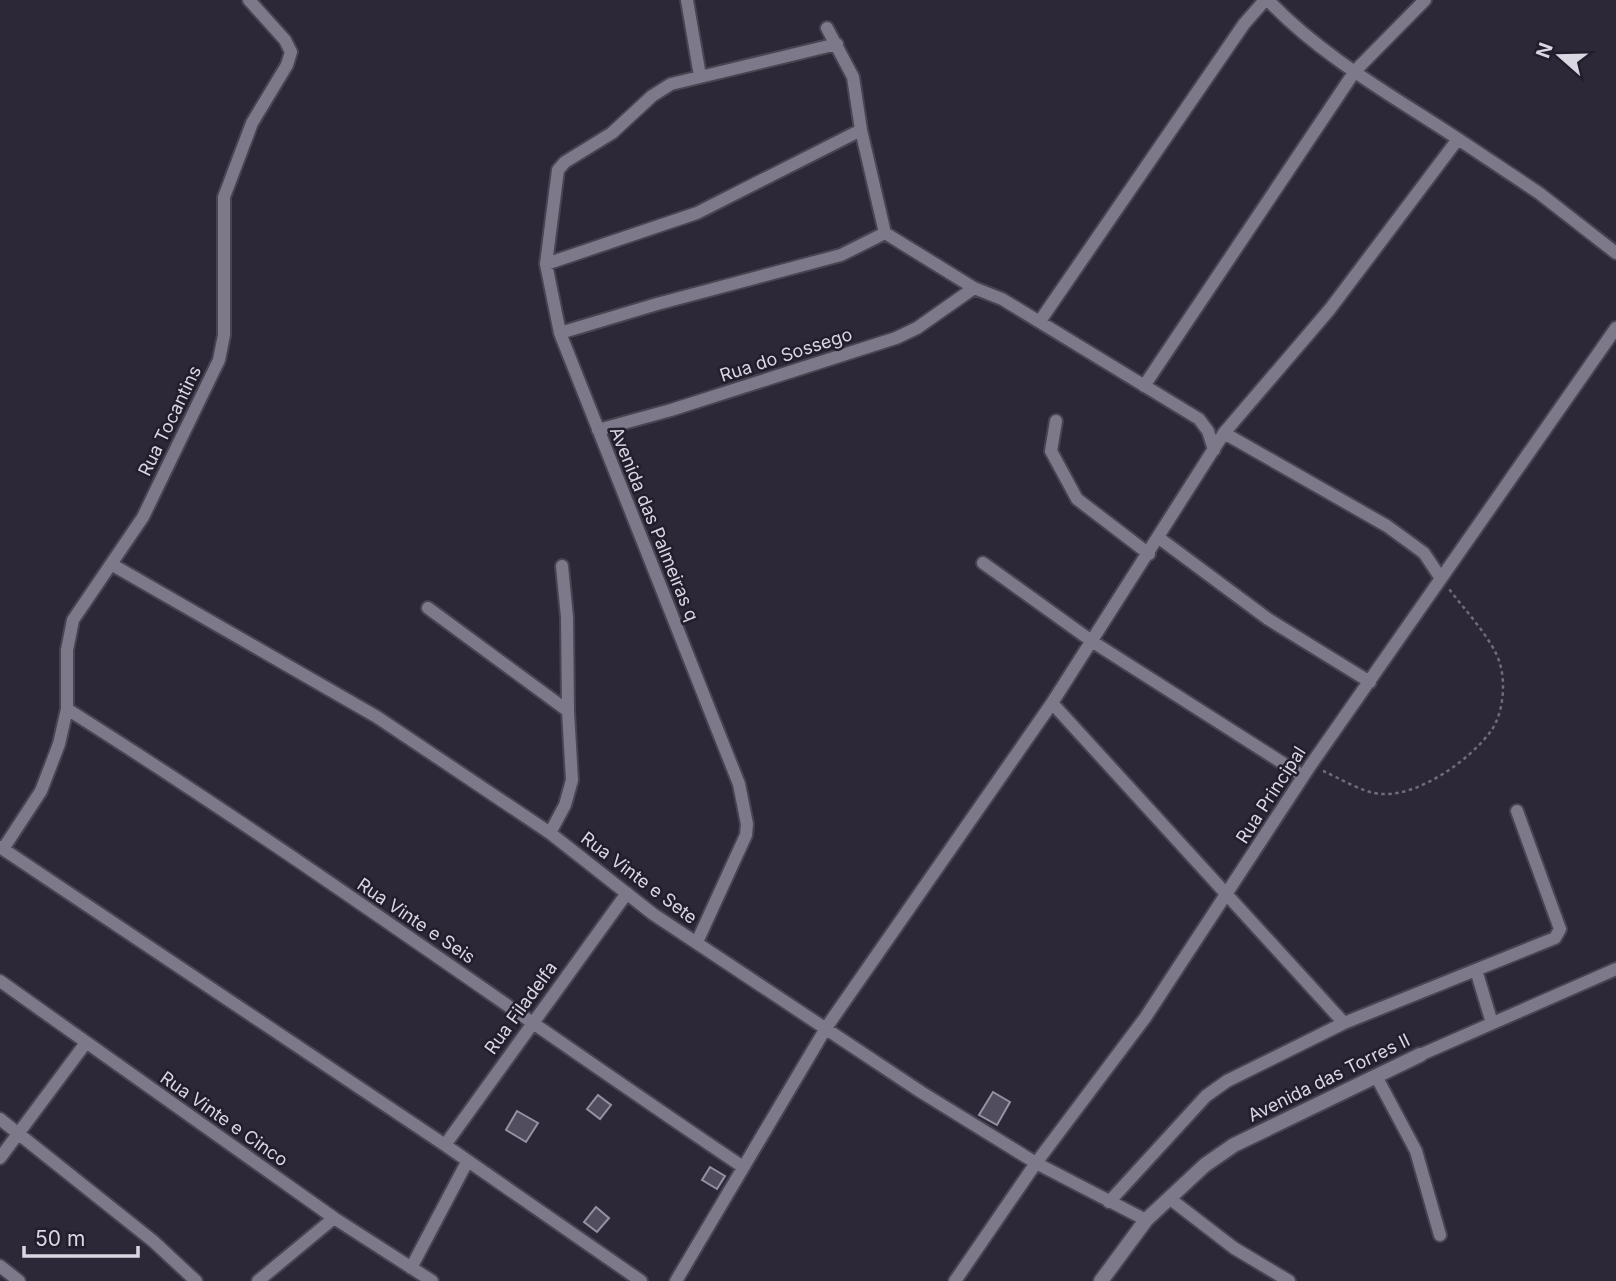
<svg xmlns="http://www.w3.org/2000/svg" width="1616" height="1281" viewBox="0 0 1616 1281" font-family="Inter,sans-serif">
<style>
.building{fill:#514d5e;stroke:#9691a4;stroke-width:2}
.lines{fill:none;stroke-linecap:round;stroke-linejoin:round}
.minor-casing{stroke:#484451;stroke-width:16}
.tertiary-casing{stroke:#484451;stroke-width:18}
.path{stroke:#706d7a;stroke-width:2.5;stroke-dasharray:3.5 3.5;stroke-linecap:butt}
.minor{stroke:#7d788a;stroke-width:12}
.tertiary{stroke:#7d788a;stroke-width:14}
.labels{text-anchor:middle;stroke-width:5;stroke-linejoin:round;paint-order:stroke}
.street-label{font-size:18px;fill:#d9d7e1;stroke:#231e2d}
</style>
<rect width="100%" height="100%" fill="#2c2837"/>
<path class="building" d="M993,1092L1010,1102L997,1125L979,1115Z
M598,1095L611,1105L600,1119L587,1109Z
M517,1111L538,1123L526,1142L506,1130Z
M710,1167L725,1176L717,1189L702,1180Z
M596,1207L609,1218L597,1232L584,1222Z"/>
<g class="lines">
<defs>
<path id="minor" d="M687,0L700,76
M827,28L853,77L861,130L885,233L974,288L1002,299L1199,419L1208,431L1214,450
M1458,139L1539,193L1616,253
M546,264L697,213L861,130
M1040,321L1244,24L1265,0
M560,333L657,304L841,255L885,233
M1144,386L1355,71L1425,0
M1056,421L1051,451L1077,499L1149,554
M598,430L671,410L896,338L917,328L974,288
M1224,433L1387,526L1424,553L1440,577
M1159,538L1268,619L1370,682
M983,563L1093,642L1303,776
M111,564L377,717L550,833L653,914L921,1092L1036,1163L1146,1220
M428,608L568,711
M1052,703L1344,1023
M67,709C297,854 517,1015 743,1167
M550,833L565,805L572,780L568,711L567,617L562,566
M0,847L445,1145L641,1281
M3,849L41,791L59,744L67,709V650L73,620L143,517L219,360L224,335V197L252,123L287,65L291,52L285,40L249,0
M697,942L746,835L747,824L739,784L560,333L546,264L558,170L565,162L612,133L652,96L671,84L837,44
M1476,970L1492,1023
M0,981L334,1218L432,1281
M1420,1055L1616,969
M1376,1076L1416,1151L1440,1235
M0,1119L153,1241L196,1281
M445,1145L627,893
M0,1158L85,1044
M1169,1198L1234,1248L1289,1281
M1109,1202L1206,1096L1227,1081L1344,1023L1555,938L1560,929L1517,811
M0,1266L19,1281
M411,1268L467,1162
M258,1281L334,1218
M676,1281L826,1028L1052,703L1224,433L1330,309L1458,139C1393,96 1322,57 1268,0
M955,1281L1036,1163L1145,1018L1310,766L1616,328"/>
<path id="tertiary" d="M1101,1281L1146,1220L1205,1165L1234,1145L1420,1055"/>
</defs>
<use href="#minor" class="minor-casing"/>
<use href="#tertiary" class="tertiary-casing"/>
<path class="path" d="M1323,771C1340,778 1364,794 1383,794C1419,796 1470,760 1491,731C1503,714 1506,684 1500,664C1494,641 1464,609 1449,589"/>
<use href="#minor" class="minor"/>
<use href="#tertiary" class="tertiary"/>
</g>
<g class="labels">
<g class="street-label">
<text transform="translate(786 355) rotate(-18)" y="6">Rua do Sossego</text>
<text transform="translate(170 421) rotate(-64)" y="6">Rua Tocantins</text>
<text transform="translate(654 524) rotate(68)" y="6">Avenida das Palmeiras q</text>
<text transform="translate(1271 795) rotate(-57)" y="6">Rua Principal</text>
<text transform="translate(639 878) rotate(37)" y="6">Rua Vinte e Sete</text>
<text transform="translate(416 921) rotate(34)" y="6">Rua Vinte e Seis</text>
<text transform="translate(521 1008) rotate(-54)" y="6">Rua Filadelfa</text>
<text transform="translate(1329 1078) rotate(-26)" y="6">Avenida das Torres II</text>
<text transform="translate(224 1119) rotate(35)" y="6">Rua Vinte e Cinco</text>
</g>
</g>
<g transform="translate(1560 56) rotate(290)" stroke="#231e2d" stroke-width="5" paint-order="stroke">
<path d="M0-5L12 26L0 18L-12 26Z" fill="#d9d7e1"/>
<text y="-10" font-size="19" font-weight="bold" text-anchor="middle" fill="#d9d7e1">N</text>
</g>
<path d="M24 1246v10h114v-10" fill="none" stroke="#d9d7e1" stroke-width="3.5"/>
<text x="35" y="1246" font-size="21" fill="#d9d7e1" stroke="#231e2d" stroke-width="5" paint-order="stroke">50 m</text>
</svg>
